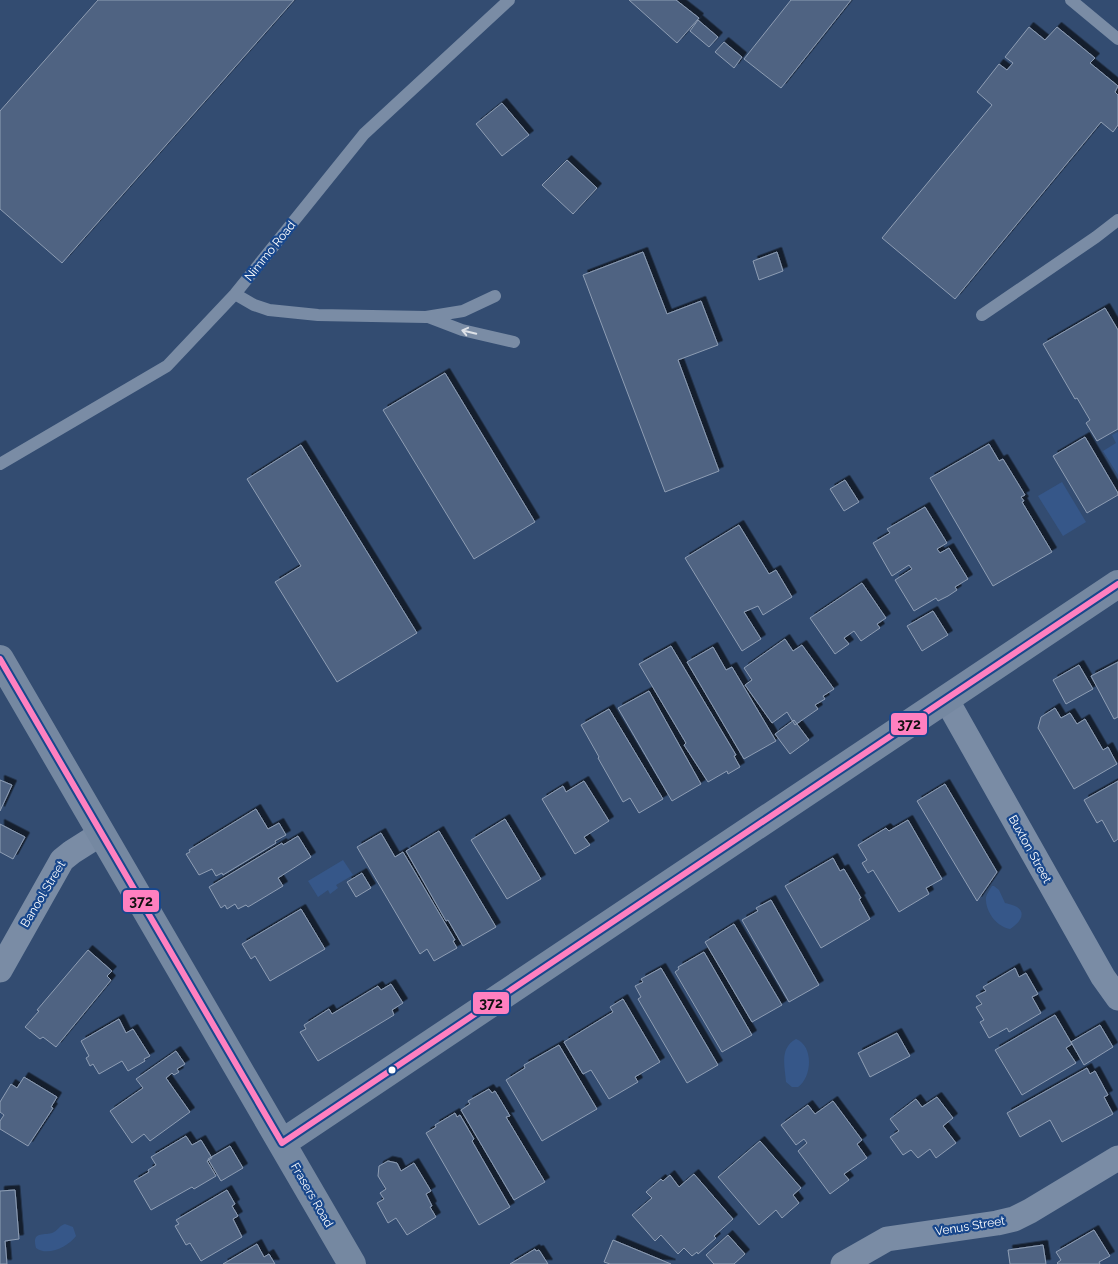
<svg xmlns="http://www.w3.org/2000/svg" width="1118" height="1264" viewBox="0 0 1118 1264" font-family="Raleway,sans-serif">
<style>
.water{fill:#365789}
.building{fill:#4f6482;stroke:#8e9db4;filter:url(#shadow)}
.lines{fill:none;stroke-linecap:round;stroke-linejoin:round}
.lane{stroke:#7a8ca5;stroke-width:12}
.street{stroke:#7a8ca5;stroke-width:25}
.secondary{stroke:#7588a1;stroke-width:28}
.bus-1-casing{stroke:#18478c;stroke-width:10}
.bus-1{stroke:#ff80c0;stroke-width:6}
.oneway{stroke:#dee2e8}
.bus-dot{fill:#fff;stroke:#18478c;stroke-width:2}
.labels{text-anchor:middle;stroke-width:4.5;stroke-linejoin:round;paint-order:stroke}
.street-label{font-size:12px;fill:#fff;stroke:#18478c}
.line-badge{stroke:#18478c;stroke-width:2}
.pale-badge-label{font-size:14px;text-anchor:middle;font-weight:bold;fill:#111}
</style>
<defs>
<filter id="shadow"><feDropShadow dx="4.5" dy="-4.5" stdDeviation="0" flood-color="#0009"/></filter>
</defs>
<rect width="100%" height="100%" fill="#334c71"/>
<path class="water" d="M1118,432V475L1103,451L1116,443L1112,435Z
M1062,482L1086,522L1063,536L1038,496Z
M343,860L353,875L336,885L338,888L330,894L328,890L318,897L308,881Z
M992,886H994L999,890L1005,903C1009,904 1014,905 1017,907C1028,914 1017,925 1010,929C998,927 987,914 986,901C985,896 989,891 992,886Z
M796,1039C814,1046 812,1077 798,1087H792L786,1082C785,1067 779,1048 796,1039Z
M65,1224L73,1227L76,1236C69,1246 48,1257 36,1248C31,1229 46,1237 54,1232C59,1229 59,1226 65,1224Z"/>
<path class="building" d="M98,0H294L62,263L0,209V111Z
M629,0H676L699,18L677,43Z
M791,0H851L781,88L744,59Z
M698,20L718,37L709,47L690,31Z
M1029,27L1045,40L1057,27L1095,58L1090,63L1118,86L1115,92L1118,95V125L1113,132L1101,122L955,299L882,238L992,105L977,92L999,64L1007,70L1013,63L1005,57Z
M724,42L742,57L734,68L715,52Z
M502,103L529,135L502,156L476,124Z
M567,160L597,188L573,214L542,185Z
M643,252L667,314L701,301L718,345L678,360L719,471L665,492L583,275Z
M777,252L783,271L759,280L753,261Z
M1105,308L1118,330V429L1097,441L1086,423L1090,420L1077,398L1075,399L1043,344Z
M445,373L535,522L474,559L383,410Z
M1085,437L1118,493V495L1087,513L1053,456Z
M989,444L999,461L1003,459L1025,495L1021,497L1024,501L1022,502L1052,552L993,586L930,478Z
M301,445L417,633L337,682L275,582L301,566L247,479Z
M845,480L859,502L844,511L830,489Z
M925,507L947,543L937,549L940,553L949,548L968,579L955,587L957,590L948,596L938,601L936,598L914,611L895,580L912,569L909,565L892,576L873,543L890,533L887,529Z
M739,525L769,574L776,570L792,597L763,615L758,606L744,612L761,639L742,651L685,558Z
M862,583L886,618L877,624L880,628L861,641L854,631L844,638L849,644L835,654L810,618Z
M933,611L948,635L922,651L907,626Z
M785,639L793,651L802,645L834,689L823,696L825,699L815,705L818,709L795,725L787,712L772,723L745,685L752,680L744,668Z
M671,646L736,755L734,756L740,767L728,774L727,771L708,782L684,745L686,743L639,664Z
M713,647L726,670L732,667L776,741L744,759L687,662Z
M1118,662V717L1114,719L1091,676Z
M1079,665L1093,689L1066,704L1053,680Z
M649,691L701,784L672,801L618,708Z
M1055,708L1061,718L1070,713L1077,724L1085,719L1103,750L1108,747L1117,764L1074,789L1038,728L1041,717Z
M609,709L663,799L639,813L630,798L623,802L598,758L599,757L581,725Z
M794,720L809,740L790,754L775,734Z
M0,780L12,785L0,811Z
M584,781L609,821L584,837L590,845L575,854L542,799L563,786L566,792Z
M1118,781V839L1114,842L1102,820L1097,823L1084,800Z
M945,784L997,872L977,901L917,801Z
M256,809L268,829L279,823L286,835L275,841L276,843L223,875L222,873L216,876L212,869L199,875L186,854L190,852L189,850Z
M505,819L541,879L507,899L471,840Z
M908,820L942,879L926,888L929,894L899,912L873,870L868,873L862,863L867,860L858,845L886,828L889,831Z
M0,824L25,837L13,859L0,852Z
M439,831L496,927L463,946L448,920L446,921L406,851Z
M381,833L395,857L403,852L455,940L453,941L457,948L434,961L427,949L420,954L357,847Z
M298,836L311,857L278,878L283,886L248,907L246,905L238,909L235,904L227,909L225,905L221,908L209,887L282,843L283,845Z
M833,858L840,871L844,869L861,898L859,899L870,919L821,948L785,886Z
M362,873L371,888L356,897L347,882Z
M771,900L819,985L789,1002L742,920L758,911L756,908Z
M301,909L325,949L270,981L255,956L251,959L242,944Z
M734,924L782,1005L752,1022L705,942Z
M88,950L112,971L107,976L111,980L56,1047L43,1037L40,1039L25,1027L39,1011L37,1010Z
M704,952L752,1035L722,1052L675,972L679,969L678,967Z
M661,968L718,1065L687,1083L638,999L641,997L635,986L643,982L641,979Z
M1015,968L1019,977L1026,973L1038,994L1032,997L1041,1013L1009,1032L1007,1028L989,1038L980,1022L984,1020L976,1007L982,1004L976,996L986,991L983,987Z
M391,984L403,1003L392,1010L394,1015L318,1061L300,1032L306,1029L304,1025L329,1009L332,1014L378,986L381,990Z
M623,999L660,1062L635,1077L638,1082L609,1099L591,1070L583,1074L564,1042L613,1012L610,1007Z
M1055,1015L1072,1044L1066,1048L1076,1063L1022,1095L995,1050Z
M119,1019L126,1033L133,1029L150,1056L144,1059L145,1061L128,1071L122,1061L99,1074L93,1064L90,1066L86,1058L89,1056L81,1041Z
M1100,1025L1113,1047L1084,1065L1071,1042Z
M897,1033L910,1056L870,1077L858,1053Z
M559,1045L597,1109L542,1141L506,1080L525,1068L524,1065Z
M176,1051L185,1064L177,1069L179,1072L174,1075L172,1073L166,1078L190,1112L150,1141L144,1134L132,1143L110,1111L143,1088L136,1079Z
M1087,1068L1090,1074L1095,1071L1108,1095L1104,1097L1113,1114L1062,1142L1050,1120L1020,1137L1007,1113Z
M24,1077L57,1097L51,1107L53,1108L28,1146L0,1129V1121L4,1115L0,1112V1102L11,1084L17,1088Z
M489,1089L492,1093L495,1091L510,1116L506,1117L545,1182L514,1200L461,1110L470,1104L468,1101Z
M937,1097L953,1118L943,1126L956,1143L936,1158L930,1149L918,1158L911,1150L903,1155L890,1137L899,1131L890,1119L916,1099L922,1107Z
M833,1101L862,1140L857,1144L867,1158L844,1174L849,1180L830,1194L798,1151L807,1143L804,1139L796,1145L781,1125L808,1105L815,1114Z
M455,1113L457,1117L460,1115L474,1139L472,1141L510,1207L479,1225L426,1133L436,1127L435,1125Z
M186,1136L192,1145L201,1140L212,1158L207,1161L216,1176L194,1189L192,1187L151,1210L134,1181L149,1172L148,1170L156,1165L151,1157Z
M760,1141L801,1188L793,1195L799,1203L791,1210L782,1218L776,1210L759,1225L718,1177Z
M230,1146L243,1168L221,1181L208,1159Z
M388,1161L397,1163L401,1171L414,1163L431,1191L426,1194L432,1206L430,1207L436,1217L407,1235L396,1218L388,1223L377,1203L384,1199L380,1193L386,1189L378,1176L379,1166Z
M694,1174L733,1219L714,1236L716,1238L698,1254L697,1252L692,1256L684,1248L678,1254L661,1235L655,1241L632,1215L652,1198L646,1192L661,1179L663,1181L670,1175L679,1187Z
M15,1190L19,1239L5,1241L7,1264H0V1191Z
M227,1190L235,1204L232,1206L238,1216L233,1219L242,1237L201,1261L190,1243L186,1245L175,1226L179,1224L176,1220Z
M1094,1230L1110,1256L1099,1262L1100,1264H1058L1057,1263L1061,1260L1056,1252Z
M728,1235L745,1254L734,1264H714L706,1255Z
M613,1240L671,1264H610L604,1262Z
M257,1244L264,1257L269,1254L275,1264H223Z
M1043,1245L1046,1264H1010L1008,1250Z
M535,1249L536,1251L539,1250L548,1264H510Z"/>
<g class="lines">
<path class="lane" d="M1071,0L1118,39
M235,294L254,305L269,310L318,315L426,317L463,311L495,296
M982,315L1096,237L1118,220
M428,317L462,330L514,342
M0,464L167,366L235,294L364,134L509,0"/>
<path class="street" d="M946,699L1103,977L1118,998
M0,970L62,860L72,852L102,833
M843,1264L887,1239L997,1223L1014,1219L1030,1211L1118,1158"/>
<path class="secondary" d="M0,659L352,1264
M282,1143L1118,584"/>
<defs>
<path id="bus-1" d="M0,659L282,1143
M282,1143L1118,584"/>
</defs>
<use href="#bus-1" class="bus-1-casing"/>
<use href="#bus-1" class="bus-1"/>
</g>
<defs><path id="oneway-shaft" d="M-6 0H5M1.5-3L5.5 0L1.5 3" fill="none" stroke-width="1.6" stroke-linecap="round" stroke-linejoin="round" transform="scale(1.25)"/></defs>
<use class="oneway" href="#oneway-shaft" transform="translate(469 332) rotate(-166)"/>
<circle class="bus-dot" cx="392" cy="1070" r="4.5"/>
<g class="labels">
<g class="street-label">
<text transform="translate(270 251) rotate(-51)" y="4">Nimmo Road</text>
<text transform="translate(1030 849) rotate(61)" y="4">Buxton Street</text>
<text transform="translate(43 894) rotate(-59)" y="4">Banool Street</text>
<text transform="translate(312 1195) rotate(60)" y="4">Frasers Road</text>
<text transform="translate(970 1226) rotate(-9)" y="4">Venus Street</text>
</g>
</g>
<g class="line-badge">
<rect x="890" y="712" width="38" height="24" rx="5" fill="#ff80c0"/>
<rect x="122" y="889" width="38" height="24" rx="5" fill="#ff80c0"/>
<rect x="472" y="991" width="38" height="24" rx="5" fill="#ff80c0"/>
</g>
<g class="pale-badge-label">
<text x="909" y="729">372</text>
<text x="141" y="906">372</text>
<text x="491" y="1008">372</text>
</g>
</svg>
